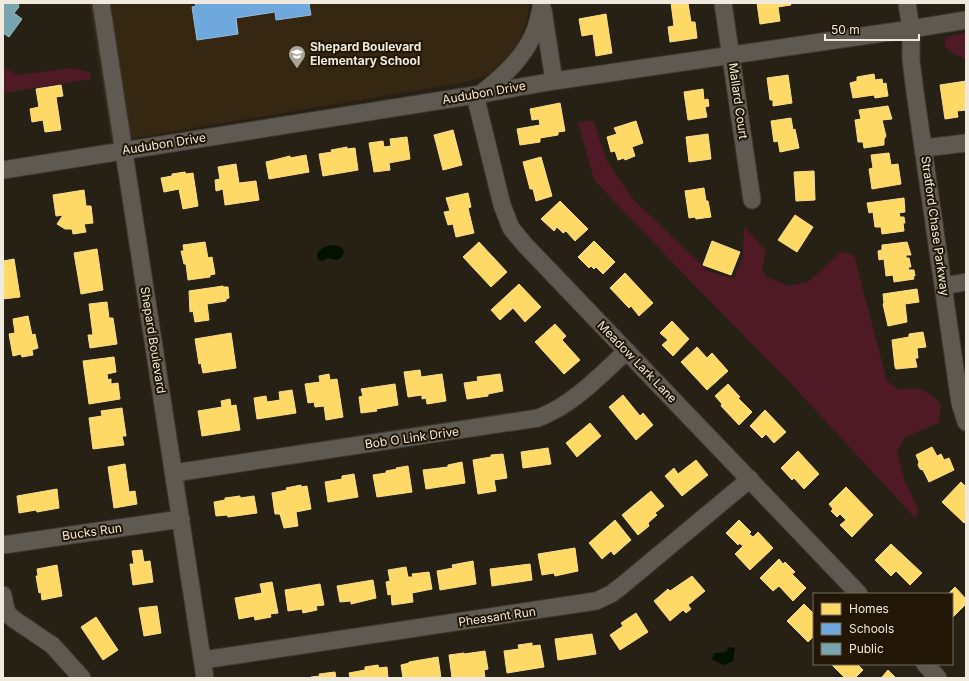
<svg xmlns="http://www.w3.org/2000/svg" width="969" height="681" viewBox="0 0 969 681" font-family="Inter,sans-serif">
<style>
.built{fill:#352711}
.green{fill:#4f1a25}
.water{fill:#031103}
.homes{fill:#ffd966;stroke:#fade8a}
.schools{fill:#6fa8dc;stroke:#96bcdd}
.public{fill:#76a5af;stroke:#9bb9bd}
.lines{fill:none;stroke-linecap:round;stroke-linejoin:round}
.minor-casing{stroke:#403a33;stroke-width:19}
.minor{stroke:#5e5951;stroke-width:17}
.labels{text-anchor:middle;stroke-width:4;stroke-linejoin:round;paint-order:stroke}
.poi-label{font-size:12px;font-weight:bold;fill:#f0e9de;stroke:#221706;text-anchor:start}
.street-label{font-size:12px;fill:#f0e9de;stroke:#221706}
</style>
<rect width="100%" height="100%" fill="#262015"/>
<path class="built" d="M89,3H529L528,14L522,35L512,52L500,65L484,77L461,83L111,142Z"/>
<path class="green" d="M966,33V59L952,53L945,47V38L954,35Z
M3,67L17,75L72,68L90,72L91,79L3,93Z
M593,120L607,161L633,199L708,271L734,279L743,255L744,226L766,251L762,269L766,277L789,286L808,282L841,252L854,255L887,381L900,390C922,386 925,390 941,404L939,423L905,437L897,452L904,479L918,509L916,519L784,376L691,282L594,180L578,123Z"/>
<path class="water" d="M333,245C339,246 343,247 344,253L341,258L336,260L328,258L322,261L318,259L317,254C320,248 327,246 333,245Z
M729,647L735,648L733,661L725,665L712,660L714,653L726,652Z"/>
<path class="homes" d="M671,3H688L691,22H695L697,38L670,42L668,27L674,26Z
M757,3H790L791,5L778,7L780,21L760,24Z
M606,14L612,53L596,56L593,34L582,36L579,19Z
M874,74L875,80L882,79L883,84L886,83L888,96L875,98L874,95L853,98L850,83L857,81V77Z
M788,75L792,103L773,106V100H770L767,78Z
M966,81V110L957,111L958,117L945,119L940,85Z
M61,85L63,96L56,97L61,130L45,132L43,120L32,122L30,109L39,107L36,89Z
M703,89L704,100L708,99L709,106L705,107L707,117L688,120L684,92Z
M560,103L565,131L558,132V135L540,138V142L520,145L517,129L540,125L539,119L532,120L530,109Z
M888,106L892,119L882,120L886,136L884,139V145L864,148L863,142H858L855,120L861,119L859,110Z
M791,118L793,130L795,129L799,148L780,152L778,141L774,142L771,121Z
M636,121L643,143L632,147L635,156L625,160L624,158L618,160L615,151L611,152L607,137L617,134L614,128Z
M453,130L462,165L443,170L434,135Z
M708,134L711,159L689,162L686,137Z
M407,137L410,159L389,163L390,170L374,172L369,143L383,141L384,147L391,146L390,139Z
M347,147V149L355,148L358,170L323,176L319,154L332,152L331,150Z
M889,153L891,165L898,164L901,184L872,189L869,169L873,168L871,155Z
M306,155L309,172L269,179L266,162L290,156V158Z
M541,157L552,196L536,201L533,189H530L523,162Z
M236,164L239,183L256,181L259,200L225,205L223,189L216,191L215,180L220,179L218,167Z
M814,171L815,200L796,201L794,172Z
M185,172L186,174L193,173L198,206L183,209L179,189L164,192L161,178L172,176V174Z
M704,188L706,201H708L711,217L696,219L695,217L689,218L685,191Z
M84,190L86,206H91L93,223L84,224L86,232L73,234L72,229H65L57,224L63,215L56,216L53,195Z
M468,193L471,207L468,208L474,233L456,237L453,224L448,225L444,212L450,211L446,198Z
M904,198L905,212L899,213L900,217H904L905,223H903L904,231L882,234L881,227H875L873,212L869,213L867,203Z
M560,201L588,229L575,241L566,231L563,233L557,227L554,231L541,219Z
M795,215L813,227L797,252L778,240Z
M594,241L615,262L603,274L596,267L594,269L591,266L589,268L578,257Z
M712,241L740,252L731,275L703,265Z
M205,242L208,258L212,257L215,274L210,275V277L188,280L186,264H184L181,251H184L183,245Z
M479,242L507,272L491,287L463,257Z
M907,242L911,255H906V258H909L911,267H908L909,270H914L915,276H913L914,279L894,282L893,275L886,276L884,259L879,260L878,251L882,250V245Z
M97,249L103,290L81,294L74,253Z
M14,259L20,297L3,299V261Z
M625,273L653,303L639,316L631,306L629,308L610,288Z
M519,284L541,307L525,322L513,308L500,320L491,310Z
M223,286V287H228L229,298L226,299V301L207,304L209,320L195,322L193,311L190,312L189,291Z
M917,289L919,302L905,304L907,322L888,326L883,304L884,303L883,294Z
M107,302L109,318H113L117,344L90,348L88,335H93L89,304Z
M28,316L32,335L35,334L38,348L32,350L33,355L22,357L21,354L13,356L9,334L15,333L13,319Z
M672,321L689,339L673,356L662,345L668,340L660,333Z
M555,324L566,336L562,340L580,360L564,374L535,342Z
M923,332L926,347L917,348L918,358H915L917,367L896,369L895,367L892,340L909,337V334Z
M231,333L236,368L203,373L201,363L199,364L195,339Z
M697,347L707,358L712,353L728,371L707,390L681,362Z
M114,357L116,372L107,374L108,380L111,379V384L118,383L120,399L89,404L83,361Z
M420,370L421,377L442,374L446,401L427,404L426,398L422,399V395L408,397L404,372Z
M329,374L330,380L337,379L343,417L326,420L324,406L315,407L314,402L308,403L305,384L320,382L319,376Z
M500,374L503,391L488,394V396L467,399L464,383L478,381L477,377Z
M395,384L398,405L376,409L377,411L361,413L359,397L363,396L361,389Z
M728,384L740,397L738,398L752,412L739,425L721,406L722,404L715,396Z
M292,390L296,413L257,419L254,398L266,396L267,402L280,400L279,392Z
M623,395L640,416L643,413L653,425L636,440L609,407Z
M230,399L231,406L236,405L240,430L202,436L198,411L222,407L221,401Z
M122,408L126,436H122L124,445L93,449L89,418L102,416L101,411Z
M765,410L786,432L774,443L766,434L762,438L750,426Z
M590,423L601,436L577,457L566,443Z
M932,447L937,456L941,454L944,460L949,458L954,470L929,482L923,470L920,469L918,465L919,462L916,455Z
M548,448L551,464L523,468L521,452Z
M798,451L819,474L804,489L794,478L792,480L781,468Z
M503,454L507,478L494,480L496,491L478,494L473,460L491,457V455Z
M696,460L708,475L682,496L665,476L674,468L678,474Z
M462,462L465,483L426,489L423,470L448,467V465Z
M125,464L129,492L135,491L137,504L114,508L108,467Z
M408,466L412,492L377,497L373,475L386,473V471L397,469L396,468Z
M354,474L358,497L328,502L325,482L342,479V476Z
M961,482L966,487V521L964,523L942,502Z
M301,485V487L307,486L311,509L296,512L298,526L284,528L280,514H275L272,493L287,490L286,488Z
M846,487L873,515L852,537L840,525L846,520L840,514L837,517L831,511L833,509L829,504Z
M57,489L59,508L37,512L36,510L19,513L17,496Z
M651,491L664,506L655,513L657,515L648,523L649,526L638,535L622,515Z
M240,496V498L254,496L257,513L228,517L227,515L216,516L214,502L225,500V498Z
M615,520L631,540L614,555L611,551L602,559L589,543Z
M739,520L751,532L749,534L753,537L758,532L773,548L750,570L735,554L743,546L739,543L738,545L726,533Z
M891,544L922,573L910,585L896,571L891,576L875,560Z
M575,548L578,571L555,576L554,573L542,575L538,554Z
M142,550L144,562L150,561L153,582L133,585L130,564H134L132,551Z
M779,559L783,564L785,562L795,572L792,574L806,588L793,601L779,586L773,591L760,578Z
M473,561L476,584L440,590L437,571L453,568L452,565Z
M530,564L532,580L492,586L490,569Z
M57,565L62,596L42,600L41,592L39,593L36,576H38L37,569Z
M406,567L408,577H413L412,574L429,572L432,589L412,593L413,602L392,605L391,594L388,595L386,582L390,581L388,570Z
M692,576L705,591L688,605L691,609L686,613L683,610L670,621L654,601L668,589L670,591Z
M373,580L376,598L351,604V601L340,602L337,586Z
M272,582L278,613L270,614L271,617L255,620L254,616L239,619L235,598L262,593L260,584Z
M320,584L324,605L316,606L317,610L303,613L302,609L288,611L285,590Z
M955,587L966,599V604L952,618V594H948Z
M804,604L814,614V636L808,642L787,621Z
M157,606L161,633L144,636L139,608Z
M636,613L648,632L620,650L610,635L623,626L621,623Z
M96,617L118,650L103,660L81,627Z
M592,634L596,654L558,660L555,639Z
M532,643V646L540,645L544,667L507,673L504,651L519,649L518,645Z
M485,651L488,669L484,670L485,678H452L449,655L464,653V654Z
M438,657L441,678H403L401,665L409,663V662Z
M831,664H857L863,670L855,678H845Z
M378,665L379,668L387,667L388,678H350L349,673L365,670V667Z
M888,670L896,678H881Z
M335,672L336,678H311V677L320,676L319,674Z"/>
<path class="schools" d="M195,3H314L309,4L311,15L276,20L275,12L236,18L238,34L197,40L192,7L196,6Z"/>
<path class="public" d="M3,3H18L19,7L14,13L22,19L9,37L3,33Z"/>
<g class="lines">
<defs>
<path id="minor" d="M101,3L205,678
M723,3L752,200
M907,3L911,29V60L915,92L960,403L966,422
M543,10L554,81
M482,93C503,76 523,59 534,33C538,24 540,13 542,3
M475,95L502,205L511,228L525,245L859,594
M924,148L966,143
M3,170L475,95L554,81L911,29L966,20
M943,286L966,282
M174,473L538,418C573,405 599,376 627,351
M3,545L181,519
M3,595L6,610L9,615L15,620L52,645L82,678
M203,660L596,601L611,594L624,584L750,479
M925,664L938,678"/>
</defs>
<use href="#minor" class="minor-casing"/>
<use href="#minor" class="minor"/>
</g>
<defs>
<symbol id="school-pin" viewBox="-11 -11 22 30"><path d="M0 17L-7.5 6A9.5 9.5 0 1 1 7.5 6Z" fill="#a9a398" stroke="#221706"/><path d="M0-5L7-2L0 1L-7-2ZM-4 1L0 2.5L4 1V4Q0 6-4 4Z" fill="#fff"/></symbol>
</defs>
<g fill-rule="evenodd">
<use href="#school-pin" x="287" y="44" width="20" height="27"/>
</g>
<g class="labels">
<g class="poi-label">
<text x="310" y="51">Shepard Boulevard<tspan x="310" dy="14">Elementary School</tspan></text>
</g>
<g class="street-label">
<text transform="translate(484 93) rotate(-10)" y="4">Audubon Drive</text>
<text transform="translate(738 101) rotate(82)" y="4">Mallard Court</text>
<text transform="translate(164 144) rotate(-9)" y="4">Audubon Drive</text>
<text transform="translate(935 226) rotate(82)" y="4">Stratford Chase Parkway</text>
<text transform="translate(153 340) rotate(81)" y="4">Shepard Boulevard</text>
<text transform="translate(637 362) rotate(46)" y="4">Meadow Lark Lane</text>
<text transform="translate(412 438) rotate(-8)" y="4">Bob O Link Drive</text>
<text transform="translate(92 532) rotate(-8)" y="4">Bucks Run</text>
<text transform="translate(497 617) rotate(-8)" y="4">Pheasant Run</text>
</g>
</g>
<rect width="969" height="681" fill="none" stroke="#f0e9de" stroke-width="8"/>
<rect x="813" y="593" width="140" height="72" fill="#221706" stroke="#746b5c"/>
<rect x="821" y="603" width="20" height="12" fill="#ffd966" stroke="#746b5c"/>
<text x="849" y="613" font-size="12" fill="#f0e9de">Homes</text>
<rect x="821" y="623" width="20" height="12" fill="#6fa8dc" stroke="#746b5c"/>
<text x="849" y="633" font-size="12" fill="#f0e9de">Schools</text>
<rect x="821" y="643" width="20" height="12" fill="#76a5af" stroke="#746b5c"/>
<text x="849" y="653" font-size="12" fill="#f0e9de">Public</text>
<path d="M825 34v6h94v-6" fill="none" stroke="#f0e9de" stroke-width="2"/>
<text x="831" y="34" font-size="12" fill="#f0e9de" stroke="#221706" stroke-width="3" paint-order="stroke">50 m</text>
</svg>
